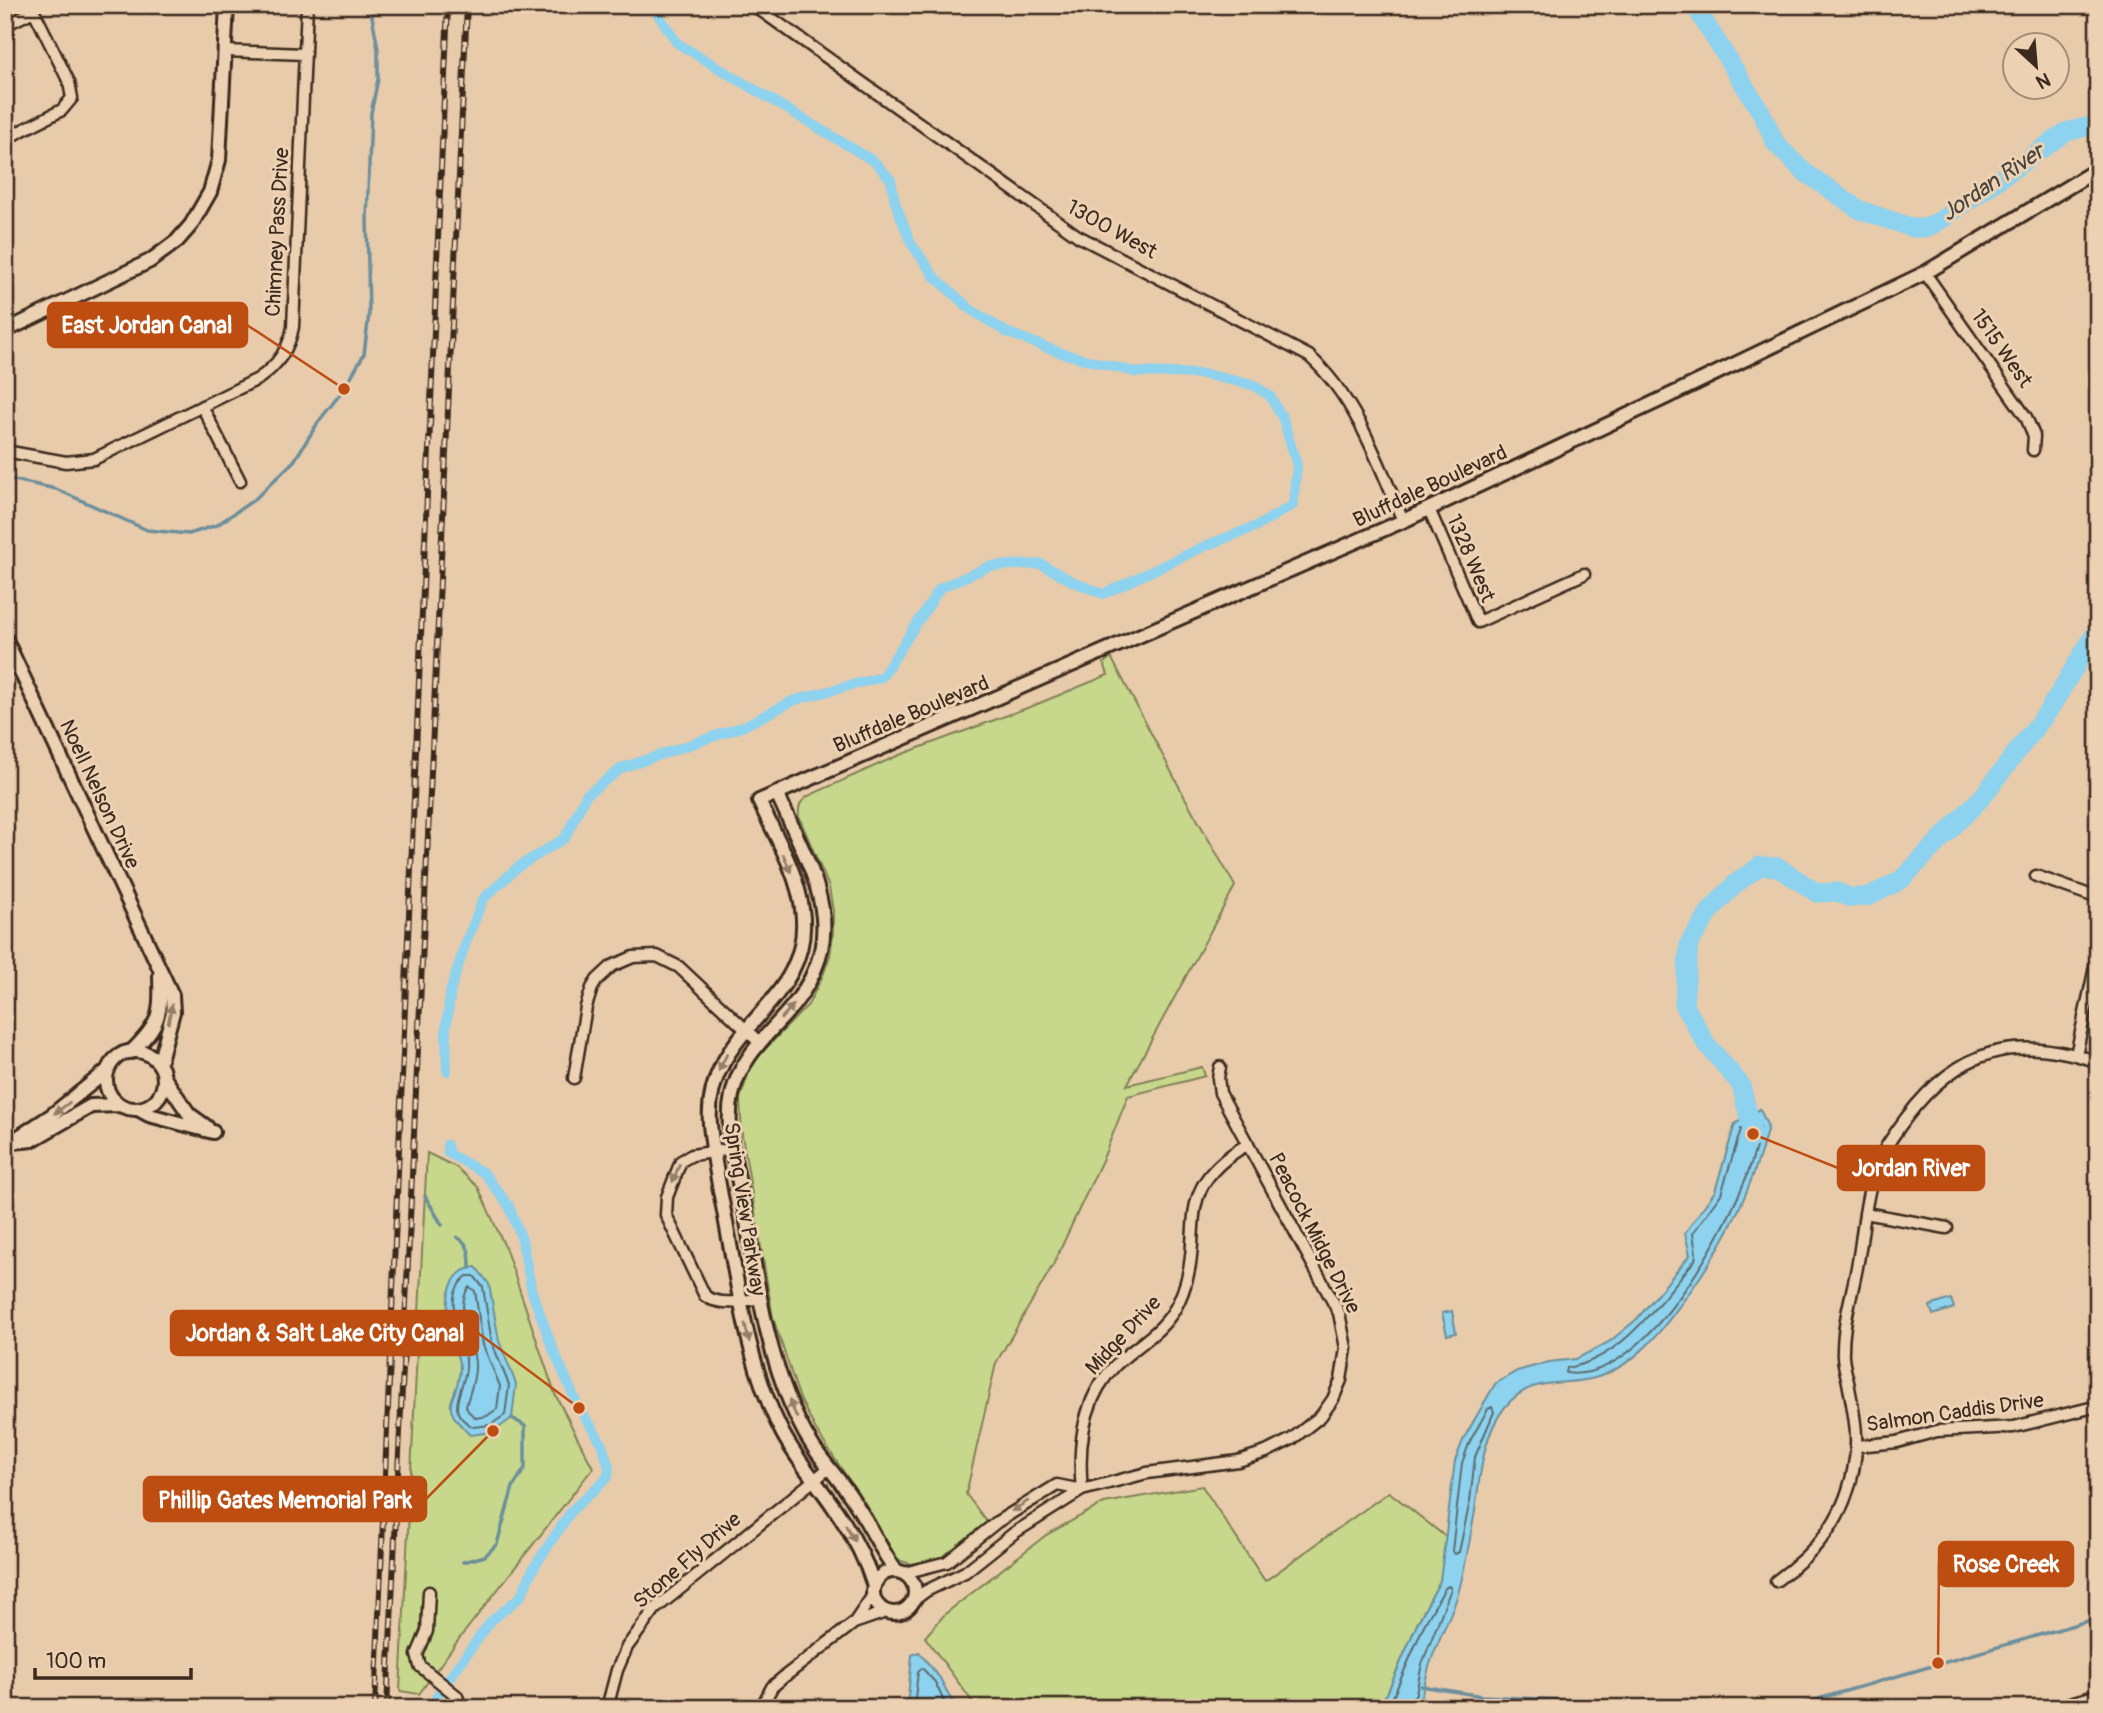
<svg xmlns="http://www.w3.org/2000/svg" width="2103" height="1713" viewBox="0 0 2103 1713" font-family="Pangolin,sans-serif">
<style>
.green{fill:#c7d88c;stroke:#818155;stroke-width:2}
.water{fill:#8dd2ee;stroke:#6c8f9b;stroke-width:2}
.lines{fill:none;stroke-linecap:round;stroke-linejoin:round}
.shore{stroke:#5c6d71;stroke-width:2}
.stream{stroke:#6c8f9b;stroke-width:3.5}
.canal{stroke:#8dd2ee;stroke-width:10}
.river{stroke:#8dd2ee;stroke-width:19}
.minor-casing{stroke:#3b2a1e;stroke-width:15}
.tertiary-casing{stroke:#3b2a1e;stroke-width:18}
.minor{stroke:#ecd1b3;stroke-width:10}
.tertiary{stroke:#ecd1b3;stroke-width:12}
.rail-casing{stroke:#3b2a1e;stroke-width:6}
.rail{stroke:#ecd1b3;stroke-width:3.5;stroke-dasharray:10;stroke-linecap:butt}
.oneway{fill:#947e68}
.labels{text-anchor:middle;stroke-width:6;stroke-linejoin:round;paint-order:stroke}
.street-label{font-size:21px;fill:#3b2a1e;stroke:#ecd1b3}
.water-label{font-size:23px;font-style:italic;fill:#47433d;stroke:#ecd1b3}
.leader{fill:none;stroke:#bd4d10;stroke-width:2.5}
.callout-dot{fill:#bd4d10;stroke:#ecd1b3;stroke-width:2.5}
.callout{fill:#bd4d10;stroke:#bd4d10;stroke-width:2.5}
.callout-label{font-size:23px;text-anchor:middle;font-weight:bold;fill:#fff}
</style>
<rect width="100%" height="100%" fill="#e8cbab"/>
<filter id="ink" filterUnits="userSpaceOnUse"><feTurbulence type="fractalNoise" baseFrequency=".0143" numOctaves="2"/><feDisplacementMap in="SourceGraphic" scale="14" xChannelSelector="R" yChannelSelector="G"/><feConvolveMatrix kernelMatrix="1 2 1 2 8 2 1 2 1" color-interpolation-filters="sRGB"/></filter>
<g filter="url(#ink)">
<path class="green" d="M1111,657L1184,796L1235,886L1127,1085L1202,1067L1205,1076L1128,1096L1104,1156L1053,1265L996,1363L966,1494L987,1522L955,1549L939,1558L912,1564L901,1561L895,1556L863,1501L817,1432L800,1399L773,1318L742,1135L740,1099L752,1063L808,1005L823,975L830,956L833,935V911L829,887L799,817C798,806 800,802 808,796L897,756L1035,705L1108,675L1104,663Z
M427,1153L456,1167L478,1187L505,1247L555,1394L593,1468L459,1639L419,1694L400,1691Z
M1202,1486L1265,1581L1389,1492L1447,1538L1440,1581L1418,1622L1387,1694L1374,1708H977L925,1637L945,1614L1046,1535L1104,1503Z"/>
<path class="water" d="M1760,1109L1768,1127C1752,1190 1727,1240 1689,1293C1664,1327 1640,1363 1598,1377C1564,1388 1533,1373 1505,1407C1481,1437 1480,1481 1474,1517C1469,1542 1464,1577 1456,1600C1448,1622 1437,1642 1430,1664C1425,1680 1424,1694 1414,1708H1374L1387,1694L1418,1622L1440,1581L1455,1461L1464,1438L1495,1384L1517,1371L1549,1362L1576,1359L1609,1342L1637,1319L1690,1255L1685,1233L1715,1191L1735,1124Z
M476,1267L489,1284L499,1341L516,1384L512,1418L493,1432L470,1435C435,1401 458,1405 460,1368C460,1363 457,1357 456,1352C451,1329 442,1306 452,1284C458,1272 464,1269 476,1267Z
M1951,1299L1954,1308L1933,1315L1930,1306Z
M1452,1311L1456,1333L1447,1335L1442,1313Z
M919,1652L940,1678L954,1705L952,1708H907L912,1655Z"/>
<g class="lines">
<path class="shore" d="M1754,1121L1758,1122L1761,1129C1756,1148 1751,1167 1743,1185C1719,1243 1641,1384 1566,1373L1567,1368C1624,1358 1660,1301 1695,1260L1696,1254L1693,1233L1721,1194L1741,1129Z
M467,1276H474L483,1287L492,1343L509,1385L505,1415L490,1425L473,1427C466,1423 457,1416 457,1407C457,1394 465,1381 466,1369C469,1339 436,1300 467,1276Z
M469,1287L475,1291L483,1345L500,1386L497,1409L487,1416L476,1418L468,1411L466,1406C469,1394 475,1381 475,1368C477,1342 452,1311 469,1287Z
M1492,1407L1494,1412L1475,1457L1470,1501L1459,1552L1455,1554L1452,1551L1462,1463L1470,1441L1488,1409Z
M914,1708L918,1671L922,1668L935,1682L947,1708
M1384,1708L1393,1697L1424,1625L1445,1588L1449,1586L1451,1589L1422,1664L1416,1693L1409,1708"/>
<path class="stream" d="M5,478L56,489L147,530L189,534L217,525L255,499L294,461L319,421L344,389L364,354L369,314L367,218L371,113L378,79V49L372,16L375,5
M425,1196L442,1225
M457,1237C470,1244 470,1255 470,1268
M463,1562L485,1556L497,1544L513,1487L525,1468V1426L512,1418
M1421,1686L1482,1696L1579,1701
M1606,1706L1642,1708
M1787,1708L2098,1618"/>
<path class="canal" d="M447,1071L446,1028L451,989L465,945L483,899L518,867L565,838L586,795L622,768L744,726L795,700L882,677L940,588L990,566L1041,564L1074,582L1103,594L1205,546L1257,526L1293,505L1297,465L1283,419L1270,396L1253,385L1204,374L1134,372L1061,353L1006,332L970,309L934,276L911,243L895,202L891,180L875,162L677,43L652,5
M447,1145L448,1153L484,1173L509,1206L522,1240L532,1292L553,1349L579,1408L601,1442L609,1467L608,1477L572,1510L533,1569L521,1596L491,1621L450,1677
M432,1708L438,1694"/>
<path class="river" d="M1694,5L1761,112L1776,144L1803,171L1860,210L1913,228H1926L1941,220L2066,132L2098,124
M1751,1139L1753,1134L1741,1085L1705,1042L1684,1004L1689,944L1711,910L1735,884L1760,866L1778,867L1817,893L1837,892L1851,898L1870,896L1901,880L1983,796L2049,710L2098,629"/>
<defs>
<path id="minor" d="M753,5L1078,236L1309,356C1356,398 1379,464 1403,521
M5,25L34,11
M225,51L304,54
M5,139L62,110L72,98L69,82L31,5
M1925,273L2026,417L2034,436L2033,450
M202,406L240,481
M5,451L66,462L94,459L258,379C277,366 289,350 293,327L307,5
M1429,509L1478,622L1584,574
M5,671L18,665
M2036,876L2098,898
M2076,1055L2098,953
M574,1078L586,1007L592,988L597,980L612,966L633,957L657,956L679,967L760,1043
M733,1149L692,1155L681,1161L667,1197L666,1215L705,1296C721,1307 742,1301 760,1298
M1865,1213L1947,1228
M1858,1446L1897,1442L1937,1431L2014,1427L2098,1406
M1082,1490C1077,1440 1084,1388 1127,1355C1147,1339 1168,1326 1179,1301C1210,1233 1165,1192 1248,1144
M904,1573L947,1562L997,1522L1057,1485L1082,1490
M1776,1581C1816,1552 1843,1521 1853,1471C1860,1439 1854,1414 1848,1382C1846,1372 1842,1361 1843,1351C1843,1322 1852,1295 1857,1267C1863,1236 1864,1203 1874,1173C1880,1153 1894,1135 1906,1118C1959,1048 2015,1034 2098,1062
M429,1592L427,1631L417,1655L420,1666L457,1696L461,1708
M914,1600L926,1591L965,1572L1014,1533L1082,1490L1147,1473L1238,1461L1266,1452L1292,1439L1321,1416L1333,1399L1341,1380L1346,1348L1339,1313L1220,1093L1218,1078L1220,1067
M854,1623L873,1595
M607,1708L617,1670L627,1647L655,1609L829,1468
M761,1708L772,1687L785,1676L854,1623L886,1612
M2053,1708L2098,1695"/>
<path id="tertiary" d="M5,331L150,261L177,241L191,225L210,192L219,160L227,5
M5,638L172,995L173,1012L159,1064
M777,793C813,875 857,937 784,1016C762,1040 739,1062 732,1095C724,1132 738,1174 745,1210C755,1267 762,1326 782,1381C790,1404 800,1427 814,1448C827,1467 843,1483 855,1503C870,1525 880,1549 896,1571
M106 1080a29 29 0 1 1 58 0a29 29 0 1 1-58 0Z
M131,1052C161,1023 161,1015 160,974
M165,1079L189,1114L207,1127
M138,1109L149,1115L213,1132
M13,1142L32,1140L91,1106L120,1105
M5,1146L52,1115L108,1070
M873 1592a21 21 0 1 1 42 0a21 21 0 1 1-42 0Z
M874,1586C865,1557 850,1530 833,1506C816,1481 796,1459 782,1432C749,1368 740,1298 727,1228C721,1194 713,1159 710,1124C703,1025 816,1006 802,909C797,871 775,835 759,801L1403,521L1679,391L1925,273L2098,169"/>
</defs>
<use href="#minor" class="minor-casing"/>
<use href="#tertiary" class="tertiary-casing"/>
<use href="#minor" class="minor"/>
<use href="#tertiary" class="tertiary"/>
<defs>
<path id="rail" d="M375,1708L448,5
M387,1708L467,5"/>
</defs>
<use href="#rail" class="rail-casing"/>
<use href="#rail" class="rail"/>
</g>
<defs><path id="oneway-solid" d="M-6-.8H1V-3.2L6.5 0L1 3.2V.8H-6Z" transform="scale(1.75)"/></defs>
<g class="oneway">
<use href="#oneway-solid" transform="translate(787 863) rotate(66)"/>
<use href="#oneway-solid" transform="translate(787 1012) rotate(-48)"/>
<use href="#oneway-solid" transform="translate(170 1014) rotate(-79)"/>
<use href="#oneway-solid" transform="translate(723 1062) rotate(116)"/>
<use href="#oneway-solid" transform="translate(62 1108) rotate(143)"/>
<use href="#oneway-solid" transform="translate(676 1173) rotate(111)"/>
<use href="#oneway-solid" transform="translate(747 1333) rotate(77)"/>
<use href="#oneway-solid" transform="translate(793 1409) rotate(-114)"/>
<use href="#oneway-solid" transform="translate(1020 1506) rotate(148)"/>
<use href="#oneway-solid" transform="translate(850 1533) rotate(61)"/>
</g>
</g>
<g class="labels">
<g class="street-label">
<text transform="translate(1112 229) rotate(29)" y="7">1300 West</text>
<text transform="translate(277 232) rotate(-87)" y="7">Chimney Pass Drive</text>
<text transform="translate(2002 348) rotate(55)" y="7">1515 West</text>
<text transform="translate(1430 486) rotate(-25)" y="7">Bluffdale Boulevard</text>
<text transform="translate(1471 558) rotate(67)" y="7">1328 West</text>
<text transform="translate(911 714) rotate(-23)" y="7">Bluffdale Boulevard</text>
<text transform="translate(100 794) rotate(65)" y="7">Noell Nelson Drive</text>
<text transform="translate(745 1209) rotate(81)" y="7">Spring View Parkway</text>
<text transform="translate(1315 1233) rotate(63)" y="7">Peacock Midge Drive</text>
<text transform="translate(1123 1335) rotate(-47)" y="7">Midge Drive</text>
<text transform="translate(1955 1412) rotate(-8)" y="7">Salmon Caddis Drive</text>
<text transform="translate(687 1560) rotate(-41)" y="7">Stone Fly Drive</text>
</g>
<g class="water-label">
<text transform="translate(1992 182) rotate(-34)" y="8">Jordan River</text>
</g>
</g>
<path class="leader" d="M344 389L247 325M1753 1134L1838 1168M579 1408L478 1333M493 1431L426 1499M1938 1663L1939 1564"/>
<g class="callout-dot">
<circle cx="344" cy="389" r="7"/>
<circle cx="1753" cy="1134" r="7"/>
<circle cx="579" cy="1408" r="7"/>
<circle cx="493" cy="1431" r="7"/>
<circle cx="1938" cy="1663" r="7"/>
</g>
<g class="callout">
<rect x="48" y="303" width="199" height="44" rx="7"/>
<rect x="1838" y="1146" width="146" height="44" rx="7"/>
<rect x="171" y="1311" width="307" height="44" rx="7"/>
<rect x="144" y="1477" width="282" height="44" rx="7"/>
<rect x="1939" y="1542" width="134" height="44" rx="7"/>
</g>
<g class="callout-label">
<text x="147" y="333">East Jordan Canal</text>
<text x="1911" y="1176">Jordan River</text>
<text x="325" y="1341">Jordan &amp; Salt Lake City Canal</text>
<text x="285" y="1508">Phillip Gates Memorial Park</text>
<text x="2006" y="1572">Rose Creek</text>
</g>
<rect width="2103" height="1713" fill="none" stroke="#ecd1b3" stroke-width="28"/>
<rect x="14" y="14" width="2075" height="1685" fill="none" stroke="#3b2a1e" stroke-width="2.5" filter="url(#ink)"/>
<g transform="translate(2036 66) rotate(154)"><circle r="33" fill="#ecd1b3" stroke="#a58e77" stroke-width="2"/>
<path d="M0-5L12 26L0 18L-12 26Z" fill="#3b2a1e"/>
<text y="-10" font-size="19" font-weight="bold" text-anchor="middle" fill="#3b2a1e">N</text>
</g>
<path d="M35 1668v10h156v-10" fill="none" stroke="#3b2a1e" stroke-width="3.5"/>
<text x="46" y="1668" font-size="21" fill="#3b2a1e" stroke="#ecd1b3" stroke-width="5" paint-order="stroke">100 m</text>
</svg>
